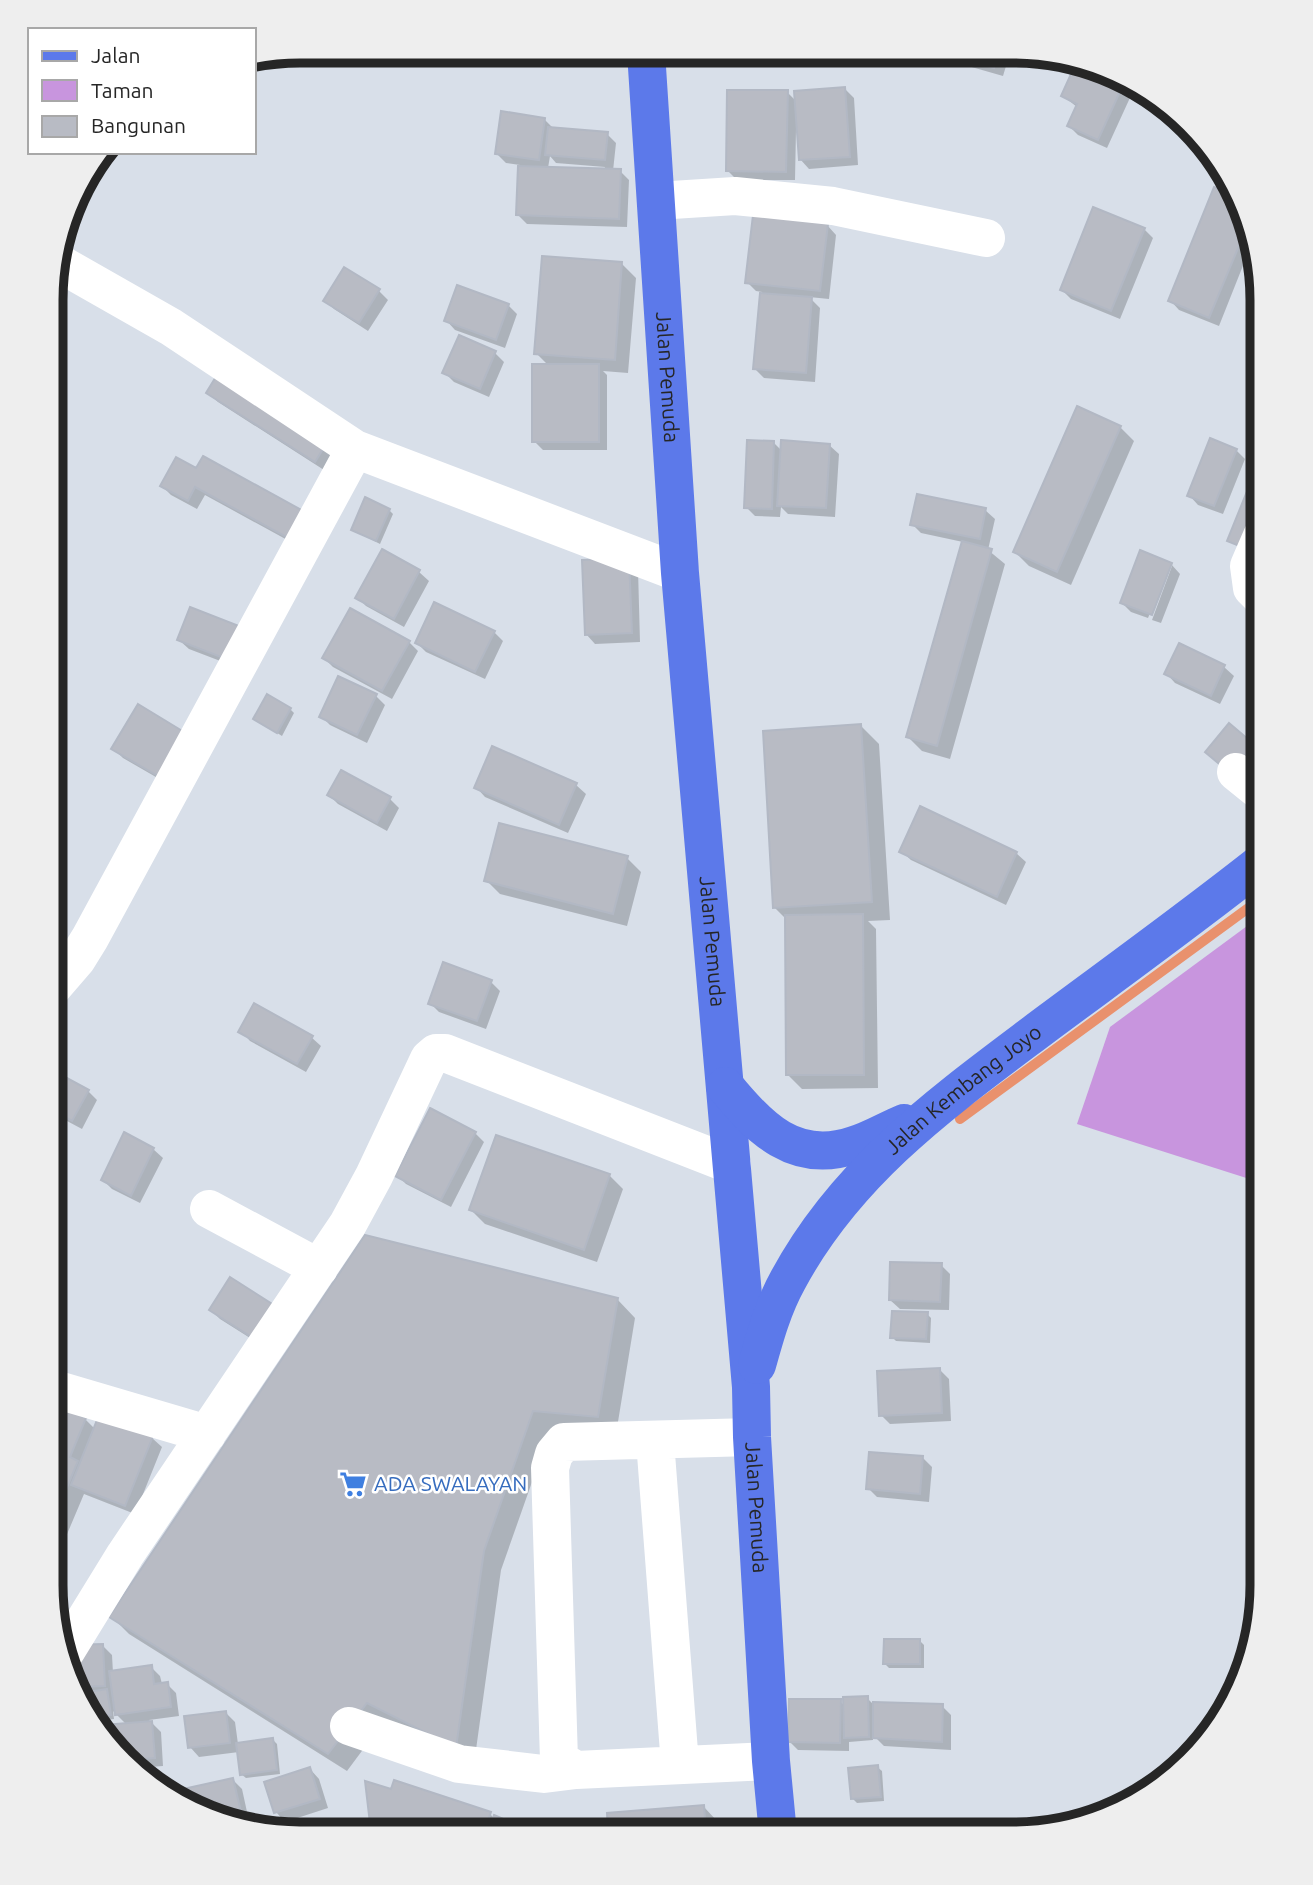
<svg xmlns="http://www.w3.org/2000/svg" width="1313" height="1885" viewBox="0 0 1313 1885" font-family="Ubuntu,sans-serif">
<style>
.green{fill:#c895de}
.shadow{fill:#0003;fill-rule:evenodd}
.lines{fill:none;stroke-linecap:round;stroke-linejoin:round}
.stream{stroke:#e9916d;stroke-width:10}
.building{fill:#b8bbc4;stroke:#b2b8c4;stroke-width:2}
.minor{stroke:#fff;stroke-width:38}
.major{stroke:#5c79ea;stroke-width:38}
.labels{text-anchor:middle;stroke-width:5;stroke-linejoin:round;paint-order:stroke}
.street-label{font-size:21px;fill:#262626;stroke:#fff}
.shop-label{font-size:21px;fill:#366cbe;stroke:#fff;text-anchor:start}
.rim{fill:none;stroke:#262626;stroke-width:9}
</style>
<rect width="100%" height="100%" fill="#d8dfe9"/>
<path class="green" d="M1262,915V1183L1077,1124L1110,1027Z"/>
<path class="shadow" d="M961,53H1010L1003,76L968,66L959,56Z
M1077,66L1134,89L1107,148L1078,135L1069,126L1077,107L1063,96Z
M845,89L854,98L858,165L809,169L800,159L798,130H796L795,180H737L728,171L787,92L797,102Z
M544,119L554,129L607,134L616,143L613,171H620L629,180L627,227L527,224L518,215L520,165L506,163L497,154ZM550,156L556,163L605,167L604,170L548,168Z
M1215,190L1239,199L1250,248L1219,326L1179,310L1170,300Z
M827,225L836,235L829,299L809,297L820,308L815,382L764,378L755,369L762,292L756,291L747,282Z
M1144,229L1153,238L1120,319L1071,299L1062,290Z
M622,264L636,278L628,373L603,371L607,375V450H543L534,441L549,366L536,353Z
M345,269L379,291L388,300L368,331L334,309L325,300Z
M508,305L517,314L505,348L455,330L446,320Z
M495,353L504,362L489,397L454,382L445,373Z
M208,393L339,446L324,470L218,402Z
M1120,427L1134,441L1071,585L1029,566L1015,552Z
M774,443L782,451L829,445L839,454L835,517L788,514L781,507L780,517L755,516L746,507Z
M1236,450L1245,459L1223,514L1198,505L1189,495Z
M177,459L311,553L205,495L197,509L171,495L162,486Z
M389,510L393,514L380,544L353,530Z
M985,510L995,519L988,550L1005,564L950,759L922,751L908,737L963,542L921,533L912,524Z
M382,551L419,572L429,581L404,627L366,606L357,597Z
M584,562L638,569L640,642L595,644L586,634Z
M1171,564L1180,574L1161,623L1152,620L1172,566H1169L1148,618L1131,612L1122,603Z
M191,609L236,667L189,649L179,640Z
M494,632L503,641L485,679L426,652L417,643Z
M409,642L418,651L392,699L333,667L324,658Z
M1180,645L1224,667L1234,676L1220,704L1175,683L1166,673Z
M339,678L376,696L385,705L367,743L330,725L321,716Z
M139,707L168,784L123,758L114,749Z
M290,709L294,713L282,736L255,719Z
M861,726L879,744L890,920L868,921L876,929L878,1088L802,1089L788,1075L787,920L775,908Z
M493,748L576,785L586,794L568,833L485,797L476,787Z
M341,772L390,799L399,808L387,831L338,804L329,795Z
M901,851L1016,853L1026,862L1006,905L911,860Z
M627,858L641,872L627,926L500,894L486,880Z
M491,982L500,991L486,1029L439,1012L430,1003Z
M241,1031L311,1037L321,1046L306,1072L250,1041Z
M52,1073L88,1091L97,1100L82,1129L52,1113Z
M475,1133L484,1142L451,1207L406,1184L397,1175Z
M153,1149L163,1158L140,1203L112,1189L103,1180Z
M609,1175L623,1189L597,1262L485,1224L471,1210Z
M941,1265L950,1274L949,1310L900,1309L890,1300Z
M230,1279L266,1348L220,1319L211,1310Z
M617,1299L635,1318L616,1434L551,1428L501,1570L474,1764L385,1720L347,1771L129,1634L111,1616Z
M927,1314L931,1318L930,1343L896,1341L892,1337Z
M940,1370L949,1379L951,1421L890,1424L881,1415Z
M51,1405L85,1419L95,1429L152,1438L162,1447L135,1514L84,1494L65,1539L51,1533Z
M923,1458L932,1467L929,1502L877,1497L868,1488Z
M920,1641L924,1645V1668H889L885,1664Z
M103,1646L112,1655L113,1673L151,1667L160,1676L162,1684H167L176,1693L179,1716L149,1720L161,1732L163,1766L137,1768L101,1725L106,1730L127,1725L113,1711L114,1719L98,1721L77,1695H81L75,1689L72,1674L71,1647Z
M867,1698L872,1703L942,1706L951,1715V1750L884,1746L873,1735V1740L849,1742V1751L798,1750L789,1741L840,1701L845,1706Z
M226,1713L235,1722L238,1744L273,1740L277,1744L280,1774L246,1778L241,1774L239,1752L199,1757L190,1747Z
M877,1767L882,1771L884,1801L857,1803L853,1799Z
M310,1769L319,1779L328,1808L285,1822L276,1812L266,1783Z
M233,1780L242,1789L249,1821L243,1822L187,1799Z
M367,1783L490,1814L495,1819L531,1833L373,1832Z
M704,1807L717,1821L718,1833H610L609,1814Z"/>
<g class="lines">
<path class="stream" d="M960,1119L1262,898"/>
</g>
<path class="building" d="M959,53H999L994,68L957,57Z
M1075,65L1123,85L1098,140L1067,126L1077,104L1061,96Z
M845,87L850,157L799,160L794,91Z
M727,90H788L786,172L726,171Z
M501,111L545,118L539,160L495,154Z
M548,127L608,132L605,160L545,155Z
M518,166L621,169L619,219L516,215Z
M1214,187L1238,197L1246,229L1209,318L1168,301Z
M1093,207L1145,228L1111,311L1060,290Z
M753,215L828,224L820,291L745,283Z
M542,256L622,262L615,360L534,354Z
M344,267L380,289L359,323L323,301Z
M457,285L509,304L496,340L444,321Z
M760,293L812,297L806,373L753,369Z
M459,335L496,351L480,389L442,373Z
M532,364H599V442H532Z
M222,367L331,436L315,462L206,393Z
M1077,406L1121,426L1057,572L1013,552Z
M1210,438L1237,449L1214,506L1187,496Z
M747,440L774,441L772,509L744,508Z
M781,440L830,444L826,508L777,506Z
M203,456L316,518L301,545L195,487L188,501L160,486L176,457L196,468Z
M1254,474L1262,477V555L1227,541Z
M917,494L986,508L980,539L910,525Z
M365,497L390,509L376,541L351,530Z
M962,541L992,549L937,746L906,737Z
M382,549L420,570L394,619L355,598Z
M1140,550L1172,563L1152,615L1120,603Z
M629,558L632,633L585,635L582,560Z
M434,602L495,631L475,672L415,643Z
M190,607L239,626L226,659L177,640Z
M350,608L410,641L382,691L322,658Z
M1179,643L1225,665L1211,696L1164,674Z
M338,676L377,694L357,735L319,717Z
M267,694L291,708L277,733L253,719Z
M138,704L184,732L158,776L111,749Z
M1262,722V740L1253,732Z
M1229,723L1262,751V800L1205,752Z
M861,724L872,902L773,908L763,731Z
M492,746L577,783L559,825L474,788Z
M341,770L391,797L377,823L327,795Z
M920,806L1017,852L997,897L899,852Z
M499,823L628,856L613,914L484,881Z
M863,914L864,1075H786L785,915Z
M443,962L492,980L477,1021L428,1004Z
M254,1003L313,1036L297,1064L238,1032Z
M52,1070L89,1090L72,1121L52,1110Z
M430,1108L476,1132L441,1200L395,1176Z
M124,1132L154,1148L131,1196L101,1180Z
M496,1135L610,1174L584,1250L469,1210Z
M365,1235L618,1298L598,1417L533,1411L484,1551L456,1748L367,1703L328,1754L109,1617Z
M890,1262L942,1263L940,1302L889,1300Z
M230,1277L277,1307L256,1340L209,1310Z
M892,1311L928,1312L926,1339L890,1338Z
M940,1368L942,1413L879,1416L877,1371Z
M51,1403L86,1418L70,1457L78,1461L51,1526Z
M99,1415L153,1436L125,1506L71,1485Z
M869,1452L923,1456L920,1494L866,1489Z
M884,1639H920V1664H883Z
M103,1644L105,1686L74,1687L70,1666L69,1645Z
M152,1665L154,1684L168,1682L171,1707L115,1715L109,1671Z
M107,1689L111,1715L95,1717L76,1694Z
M868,1696L869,1737L844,1738L843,1697Z
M789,1699H841L840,1743L788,1742Z
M873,1702L943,1704L942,1742L873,1738Z
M226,1711L230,1743L188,1748L184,1716Z
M152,1721L155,1758L130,1760L104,1729V1725Z
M273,1738L277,1770L240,1775L236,1743Z
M878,1765L881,1797L851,1799L848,1768Z
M310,1767L320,1799L274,1813L264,1782Z
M233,1778L241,1812L227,1815L185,1798L183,1789Z
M394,1780L491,1812L484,1833H414L408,1830L401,1833L371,1832L365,1781L391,1789Z
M704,1805L706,1833H608L607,1813Z
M494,1815L536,1833H489Z"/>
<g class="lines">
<path class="minor" d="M656,201L735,196L833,206L986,238
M55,261L171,327L355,449
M1262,598L1252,588L1249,566L1262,536
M1236,772L1262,793
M52,988L77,959L90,938L355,449L680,573
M209,1209L319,1268
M51,1388L207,1434
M752,1437L564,1442L554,1454L550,1468L559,1760L576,1770L771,1761
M655,1441L680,1765
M66,1651L125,1555L348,1224L374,1176L429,1059L436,1053H445L732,1165
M349,1726L459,1764L544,1774L576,1770"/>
<g class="major">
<path id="s1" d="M646,52L680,573L751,1387L752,1437L771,1761L778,1834"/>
<path d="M725,1086C759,1128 795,1165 854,1145C871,1140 887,1130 904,1123"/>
<path id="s2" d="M757,1365C765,1336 773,1307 788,1280C847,1170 944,1101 1041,1028C1115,973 1190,919 1262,862"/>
</g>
</g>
<defs>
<symbol id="supermarket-bare" viewBox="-9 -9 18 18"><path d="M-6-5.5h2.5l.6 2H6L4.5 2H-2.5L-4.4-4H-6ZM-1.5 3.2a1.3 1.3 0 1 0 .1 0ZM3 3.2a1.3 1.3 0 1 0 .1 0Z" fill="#3f7fe0" stroke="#fff" stroke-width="2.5" paint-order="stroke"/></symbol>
</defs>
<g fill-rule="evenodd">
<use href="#supermarket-bare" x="334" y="1465" width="38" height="38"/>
</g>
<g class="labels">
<g class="street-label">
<text dy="7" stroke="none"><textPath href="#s1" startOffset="326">Jalan Pemuda</textPath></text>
<text dy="7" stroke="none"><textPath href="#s1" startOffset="892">Jalan Pemuda</textPath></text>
<text dy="7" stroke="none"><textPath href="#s2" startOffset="352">Jalan Kembang Joyo</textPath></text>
<text dy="7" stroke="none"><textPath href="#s1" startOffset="1460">Jalan Pemuda</textPath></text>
</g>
<g class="shop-label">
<text x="374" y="1491">ADA SWALAYAN</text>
</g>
</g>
<path d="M0 0H1313V1885H0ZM300 63H1013A237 237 0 0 1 1250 300V1585A237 237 0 0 1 1013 1822H300A237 237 0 0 1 63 1585V300A237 237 0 0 1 300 63Z" fill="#eee" fill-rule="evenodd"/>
<path class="rim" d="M300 63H1013A237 237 0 0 1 1250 300V1585A237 237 0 0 1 1013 1822H300A237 237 0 0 1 63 1585V300A237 237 0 0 1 300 63Z"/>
<rect x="28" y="28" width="228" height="126" fill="#ffffff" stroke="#a8a8a8" stroke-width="2"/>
<rect x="42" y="51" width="35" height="10" fill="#5c79ea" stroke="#a8a8a8" stroke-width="2"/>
<text x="91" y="63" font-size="21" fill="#262626">Jalan</text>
<rect x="42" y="80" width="35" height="21" fill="#c895de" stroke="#a8a8a8" stroke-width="2"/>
<text x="91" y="98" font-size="21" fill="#262626">Taman</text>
<rect x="42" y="116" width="35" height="21" fill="#b8bbc4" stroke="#a8a8a8" stroke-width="2"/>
<text x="91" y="133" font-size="21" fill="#262626">Bangunan</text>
</svg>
